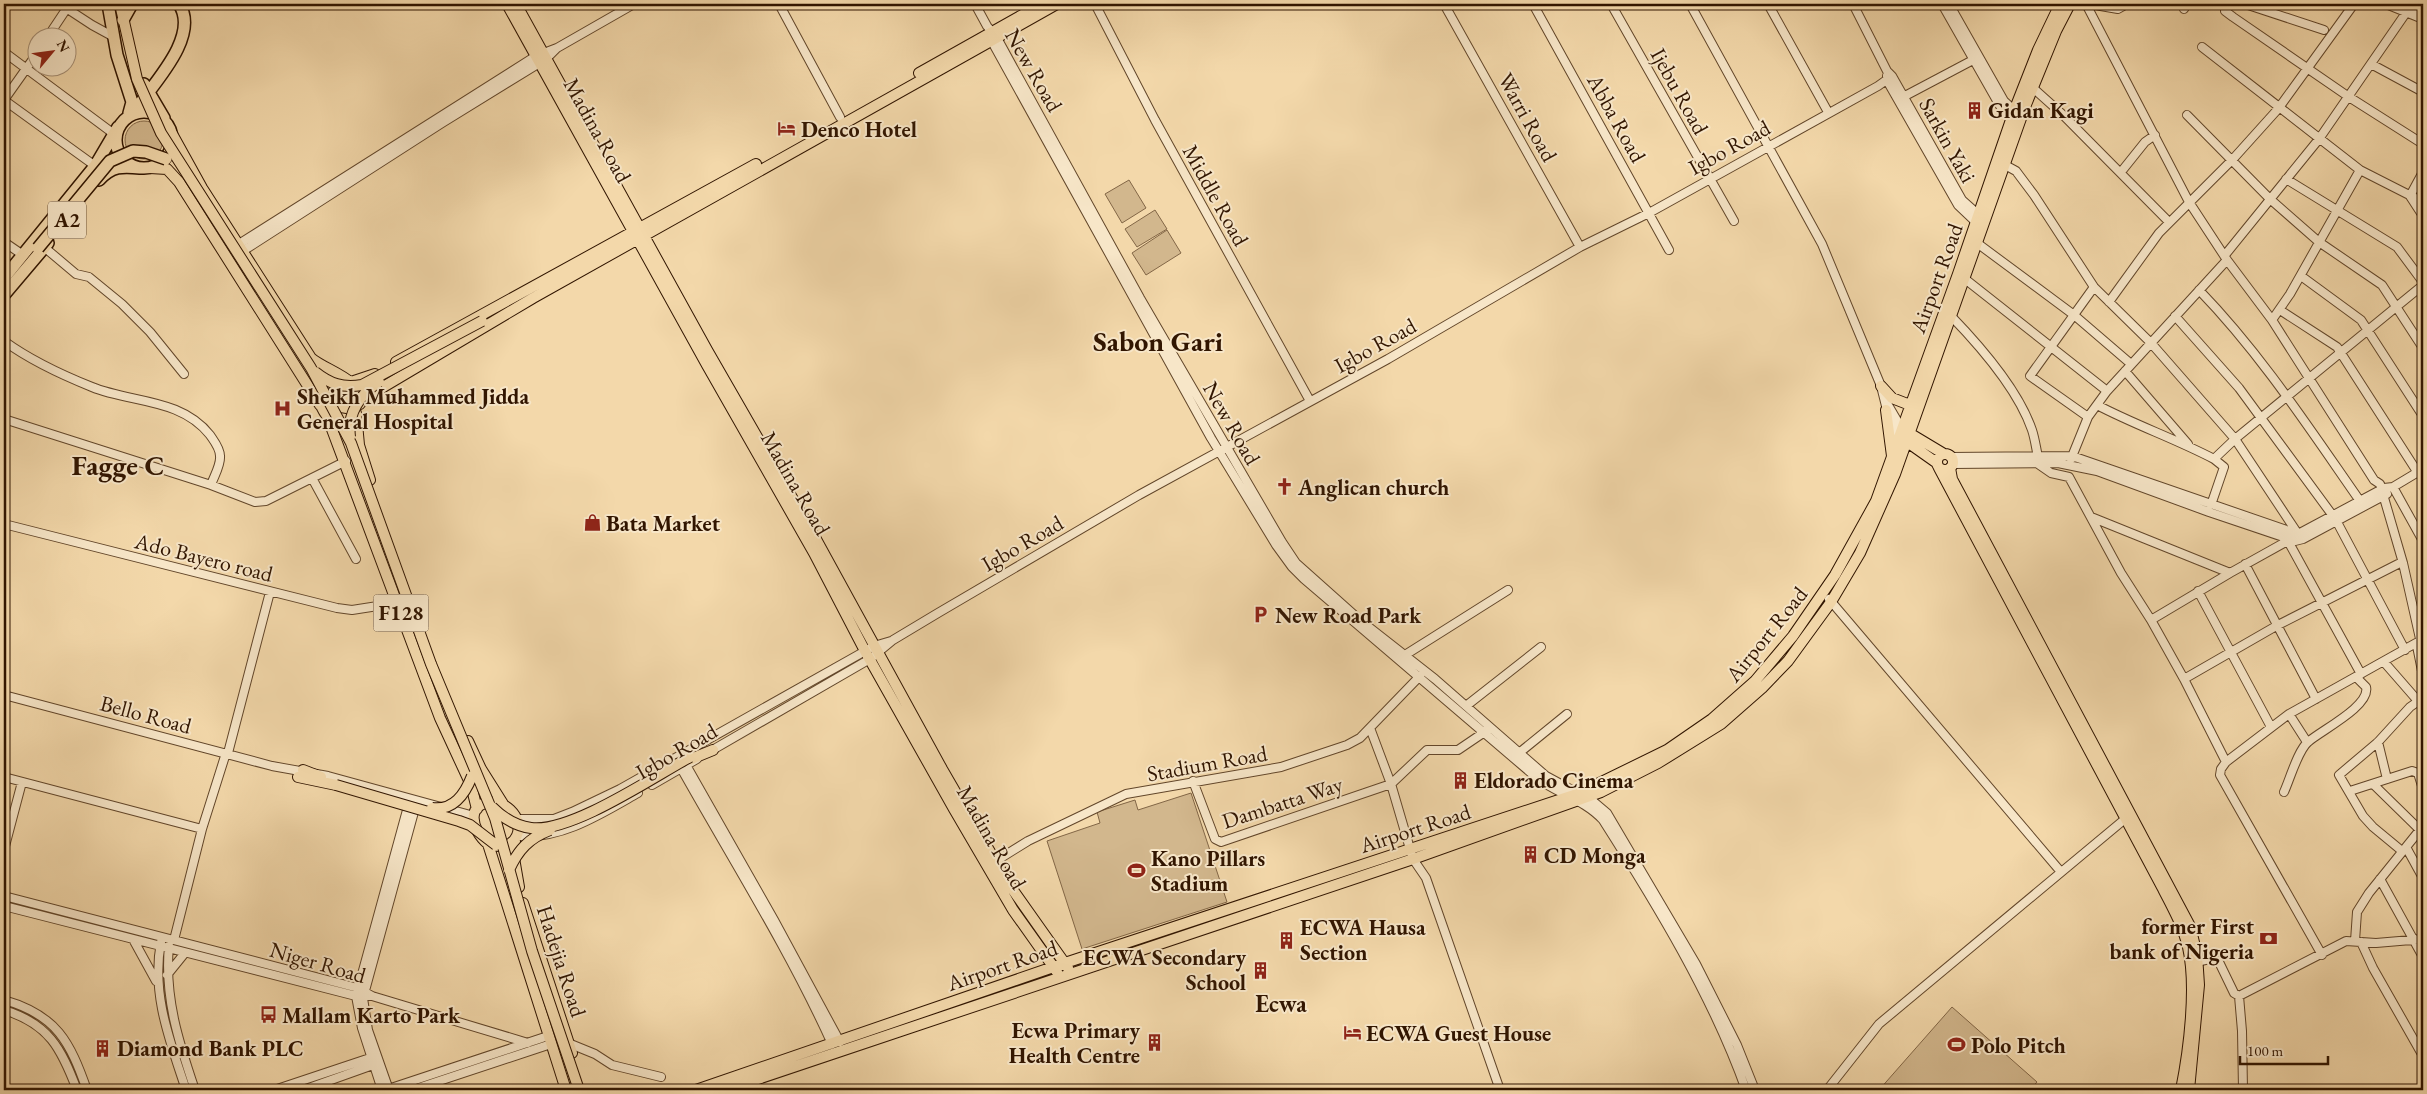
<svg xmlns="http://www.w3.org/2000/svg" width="2427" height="1094" viewBox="0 0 2427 1094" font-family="'EB Garamond',serif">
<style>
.green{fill:#d2b78d;stroke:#826646}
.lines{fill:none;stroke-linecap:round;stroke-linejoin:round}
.minor-casing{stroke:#62462a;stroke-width:10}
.major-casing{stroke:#311500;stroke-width:12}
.highway-casing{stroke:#311500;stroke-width:14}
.minor{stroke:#f7e6c8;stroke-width:8}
.major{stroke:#f3d8aa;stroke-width:10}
.highway{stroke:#f3d8aa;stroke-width:11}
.major-bridge-casing{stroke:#311500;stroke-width:12;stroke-linecap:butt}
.highway-bridge-casing{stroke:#311500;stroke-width:14;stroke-linecap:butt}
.major-bridge{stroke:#f3d8aa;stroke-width:10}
.highway-bridge{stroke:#f3d8aa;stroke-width:11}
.labels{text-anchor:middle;stroke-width:4;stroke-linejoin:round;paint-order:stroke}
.shield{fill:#f7e6c8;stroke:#6c543c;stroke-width:1}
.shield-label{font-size:21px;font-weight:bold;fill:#311500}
.street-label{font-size:22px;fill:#311500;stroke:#f7e6c8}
.poi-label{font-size:22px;font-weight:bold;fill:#311500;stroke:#f7e6c8;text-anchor:start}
.neighbourhood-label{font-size:24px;font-weight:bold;fill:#311500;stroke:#f7e6c8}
.district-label{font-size:28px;font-weight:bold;fill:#311500;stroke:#f7e6c8}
</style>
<rect width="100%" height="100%" fill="#f3d8aa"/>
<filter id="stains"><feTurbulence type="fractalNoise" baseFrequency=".004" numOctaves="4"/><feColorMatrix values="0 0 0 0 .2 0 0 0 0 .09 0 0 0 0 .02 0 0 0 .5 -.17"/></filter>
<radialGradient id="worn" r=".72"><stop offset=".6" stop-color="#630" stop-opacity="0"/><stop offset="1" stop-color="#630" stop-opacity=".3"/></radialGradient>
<path class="green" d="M125 140a19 19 0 1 1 38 0a19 19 0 1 1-38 0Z
M1129,180L1146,208L1122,223L1105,194Z
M1155,210L1167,229L1137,247L1125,229Z
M1167,230L1181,253L1146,275L1132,253Z
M1191,793L1227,902L1082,949L1047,841L1100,823L1097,812L1135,800L1138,810Z
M1952,1007L2037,1082L2030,1090H1879Z"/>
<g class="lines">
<defs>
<path id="minor" d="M60,4L92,25L114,37
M779,4L840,117
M975,4L987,26L997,38L1140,298L1282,542L1296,563L1361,621L1435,679L1546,776L1594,802L1607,813L1696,964L1737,1045L1755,1090
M1095,4L1155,120L1310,401
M1444,4L1580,247
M1533,4L1669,250
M1611,4L1734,221
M1690,4L1822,244L1881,386L1889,418L1899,437
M1768,4L1828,112
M1853,4L1887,71L1892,76L1962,200L1981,217
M1942,4L2000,106L2014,121
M1949,4L2004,101L2018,114
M2086,4L2189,202L2227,260L2272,320L2374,480L2380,484L2403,563L2423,652
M2089,4L2118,9L2127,4
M2227,4L2225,11L2233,17L2349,97L2423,144
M2245,4L2324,30
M2386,4L2423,19
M2402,4L2423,12
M2184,9L2187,4
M47,38L67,8
M990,38L1211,438L1276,545L1292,567L1304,579L1537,778C1558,794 1585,800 1603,820C1657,905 1712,995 1746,1090
M2202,47L2360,170L2423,202
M557,48L634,4
M4,52L114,134
M2371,64L2423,92
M1887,76L1889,84L1958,205L1978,224
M2033,88L2062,114L2169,222
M1903,97L1973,60
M4,100L98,168
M4,100L38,52
M2187,115L2270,199L2319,242L2382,285L2423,348
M2005,165L2016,171L2034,195L2094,287L2151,343L2235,439L2298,534
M2121,172L2145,142L2155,135
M2423,172L2410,196L2423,216
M2286,179L2397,247L2423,282
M4,242L23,255
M1977,243L2074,315L2131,364
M239,244L536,56L557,48L546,59L442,123L243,251
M44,247L76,274L89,277L122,304L150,332L184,374
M2225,255L2319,139L2410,7
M2301,276L2361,320L2423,416
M1965,279L2107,391
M2199,290C2261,354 2309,428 2360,501
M2109,302L2159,233L2233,159L2278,109L2354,4
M2280,310L2337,347L2418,473
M1951,316C1981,347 2018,389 2032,430C2035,439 2036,448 2038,457
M2175,316L2239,388L2333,516
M2272,320L2290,294L2360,170
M4,341C30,360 62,375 92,387C131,403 181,398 210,435C214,441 220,448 220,456C221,465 214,476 211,485
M2125,371L2188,444
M1888,405L1902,429
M2097,405C2135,425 2176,439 2214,459L2235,439L2423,285
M2088,417L2030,376L2094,287
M4,419L211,485L255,502L266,501L346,461
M1950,457L2072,456L2298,534L2384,488L2393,487L2423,469
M2071,459L2088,417L2107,391L2227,260
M1952,464L2058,463L2097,471L2209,512L2295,541L2303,539L2387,494
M2038,464L2051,473L2069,477L2121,573L2151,620L2184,679L2226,762
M312,478L356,559
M2393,487L2423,541
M2211,505L2224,467L2214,459
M2091,517L2230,573
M2337,522L2405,650
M4,524L337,608L352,610L397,603
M2288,541L2361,674
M2245,564L2316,699
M2198,591L2271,727
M1829,599L2061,872
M2151,620L2230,573L2291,539
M2417,646L2423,676
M1405,655L1508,590
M2384,662L2418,701
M2184,679L2278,625L2398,564
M4,695L272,766L328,776L474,816
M1466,706L1541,647
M2289,714L2307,742
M1370,728L1391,784L1413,859L1426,878L1500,1090
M2378,742L2387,779
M709,752L870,659L893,640L938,613L1139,495L1388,359L1580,247L1649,213L1878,86L1892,76
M228,753L270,592
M1519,753L1567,714
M686,765L774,920L840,1042
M681,768C732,859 789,949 832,1044
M4,777L202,829
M1193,781L1215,839L1221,842L1391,784L1427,750H1458L1489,729
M2373,784L2420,830
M652,785L697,759
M2350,791L2412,771L2418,773L2423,789
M2284,792C2290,779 2298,750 2308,742C2320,731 2371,706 2366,687L2356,677
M517,819H554L572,812L620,789L874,646L891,641
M518,836C561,840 601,814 638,793
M2406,847L2423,878
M4,850L22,782
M2402,851L2373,827L2363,816L2339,775L2378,742L2410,707L2423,698
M991,864L1028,841L1126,794L1281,767L1347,745L1360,738L1420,676
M2380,879L2423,957
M4,896L358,988L372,996L528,1043
M4,906L356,996H372
M174,940L202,829L226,753
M134,941L156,981
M2355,941L2357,912L2369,893L2423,826
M161,942C151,994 170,1041 186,1090
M2361,942L2373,968L2423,1056
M169,946C164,997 179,1043 195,1090
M2322,955L2220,775L2221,769L2226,762L2289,714L2416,643
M2192,963L2214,958L2219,962L2234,993L2239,996L2242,1031L2243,1090
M167,975L184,954
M2239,996L2346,941L2376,943L2423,939
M4,1000C57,1015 70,1042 87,1090
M4,1010C49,1024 61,1048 77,1090
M568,1043L595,1054L612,1065L661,1077
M274,1090L370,1058
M303,1090L373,1065
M382,1090L362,1028L356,996L407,810
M385,1090L548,1036
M389,1090L368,1030L363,998L414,812
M412,1090L551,1044
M1827,1090L1879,1024L2125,819"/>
<path id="major" d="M507,4L707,365L814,553L865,651L954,809L1013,910L1057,972
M516,4L707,350L817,541L942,769L1008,883L1068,968
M919,73L1042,4
M171,132L202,188L311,358C326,371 365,380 360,404
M150,168L167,169L179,182L320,405
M396,362L756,164
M351,382L375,374
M1881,386L1892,398L1910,405
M363,399L533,298L1057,4
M1886,410L1892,456
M356,413L359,445L370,480
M327,416L440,718L471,785L477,809
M345,419L327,416C319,405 317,397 324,385L338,378L346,379
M1904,430L1944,454
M1903,439L1937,463
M1937 462a8 8 0 1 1 16 0a8 8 0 1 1-16 0Z
M1939,468L2162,887C2172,906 2183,926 2188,947C2197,987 2189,1050 2181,1090
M1950,468L1952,479L2190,926L2197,955L2199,985L2189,1090
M468,741L481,769L503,804
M691,759L713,750
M303,770L321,777
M298,777L336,785
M496,802C518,808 529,835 505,847L488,844C470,829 465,801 496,802Z
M515,841L514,858L519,887
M488,844L566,1090
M523,903L572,1053
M696,1090L1065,963L1577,794L1667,750L1712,719L1755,681L1793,636L1835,575L1876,501L1958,274L2014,111L2038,50L2060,4
M725,1090L1413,859L1601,792L1658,763L1721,724L1762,688L1788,661L1831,602L1860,553L1895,474L2025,107L2056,31L2070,4"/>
<path id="highway" d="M108,4L117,55L132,102L129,113
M144,84L164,118
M116 140a28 28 0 1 1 56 0a28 28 0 1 1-56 0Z
M133,113C151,86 201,37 179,4
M99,180C112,166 122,166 140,168
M4,278L95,166L118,127
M4,295L48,243"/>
</defs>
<use href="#minor" class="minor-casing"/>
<use href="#major" class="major-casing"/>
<use href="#highway" class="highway-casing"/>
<use href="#minor" class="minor"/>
<use href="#major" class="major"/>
<use href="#highway" class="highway"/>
<defs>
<path id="major-bridge" d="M120,4L137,79L161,133L311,368L351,443L431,664L495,818L532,951L579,1090
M315,372C330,384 342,388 362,385L482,321
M350,437C347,414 360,394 379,382
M336,785L459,821L470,825L496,845
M492,807C502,817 516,826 531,828C571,833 653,777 690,757
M432,808C454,811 465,794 472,776
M509,870C518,850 529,838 550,830"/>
<path id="highway-bridge" d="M123,20L132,4
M38,248L110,161L133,151L146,152L166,159"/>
</defs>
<use href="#major-bridge" class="major-bridge-casing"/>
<use href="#highway-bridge" class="highway-bridge-casing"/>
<use href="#major-bridge" class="major-bridge"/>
<use href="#highway-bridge" class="highway-bridge"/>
</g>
<defs>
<symbol id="building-bare" viewBox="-9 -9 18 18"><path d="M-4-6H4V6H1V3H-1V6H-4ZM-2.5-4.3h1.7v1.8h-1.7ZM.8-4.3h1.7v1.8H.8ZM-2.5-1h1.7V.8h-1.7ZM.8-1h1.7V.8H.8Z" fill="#8f2418" stroke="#f7e6c8" stroke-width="2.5" paint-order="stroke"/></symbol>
<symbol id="hotel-bare" viewBox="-9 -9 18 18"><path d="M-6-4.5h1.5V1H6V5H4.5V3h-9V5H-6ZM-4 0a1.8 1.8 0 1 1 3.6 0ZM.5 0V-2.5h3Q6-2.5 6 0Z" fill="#8f2418" stroke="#f7e6c8" stroke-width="2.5" paint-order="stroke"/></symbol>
<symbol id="hospital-bare" viewBox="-9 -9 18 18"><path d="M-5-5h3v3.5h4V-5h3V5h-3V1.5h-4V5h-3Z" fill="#8f2418" stroke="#f7e6c8" stroke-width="2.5" paint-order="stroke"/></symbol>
<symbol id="church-bare" viewBox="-9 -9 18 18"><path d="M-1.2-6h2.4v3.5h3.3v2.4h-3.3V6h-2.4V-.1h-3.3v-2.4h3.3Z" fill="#8f2418" stroke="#f7e6c8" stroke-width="2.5" paint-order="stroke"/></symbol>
<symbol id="shop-bare" viewBox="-9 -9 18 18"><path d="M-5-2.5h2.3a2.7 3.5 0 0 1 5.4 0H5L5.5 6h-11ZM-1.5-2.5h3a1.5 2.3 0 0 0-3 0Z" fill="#8f2418" stroke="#f7e6c8" stroke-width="2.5" paint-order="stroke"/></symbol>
<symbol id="parking-bare" viewBox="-9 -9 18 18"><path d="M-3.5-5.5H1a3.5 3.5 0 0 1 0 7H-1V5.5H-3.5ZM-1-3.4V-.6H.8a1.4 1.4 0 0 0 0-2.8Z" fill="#8f2418" stroke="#f7e6c8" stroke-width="2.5" paint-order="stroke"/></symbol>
<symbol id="stadium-bare" viewBox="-9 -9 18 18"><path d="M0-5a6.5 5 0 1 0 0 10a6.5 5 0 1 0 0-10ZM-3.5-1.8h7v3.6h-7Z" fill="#8f2418" stroke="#f7e6c8" stroke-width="2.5" paint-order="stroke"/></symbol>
<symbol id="bank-bare" viewBox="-9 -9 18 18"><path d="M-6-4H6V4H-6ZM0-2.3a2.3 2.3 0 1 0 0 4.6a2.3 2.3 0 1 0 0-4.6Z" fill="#8f2418" stroke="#f7e6c8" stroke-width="2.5" paint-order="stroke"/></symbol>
<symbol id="bus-bare" viewBox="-9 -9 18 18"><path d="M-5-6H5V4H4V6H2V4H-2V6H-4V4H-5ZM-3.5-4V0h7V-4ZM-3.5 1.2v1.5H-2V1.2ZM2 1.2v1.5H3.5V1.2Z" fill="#8f2418" stroke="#f7e6c8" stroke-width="2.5" paint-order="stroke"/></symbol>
</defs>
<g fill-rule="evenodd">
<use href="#building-bare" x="1962" y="98" width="25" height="25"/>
<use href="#hotel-bare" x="774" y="116" width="25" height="25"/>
<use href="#hospital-bare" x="270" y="396" width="25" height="25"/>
<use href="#church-bare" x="1272" y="474" width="25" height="25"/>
<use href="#shop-bare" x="580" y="510" width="25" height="25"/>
<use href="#parking-bare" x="1248" y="602" width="25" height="25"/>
<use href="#building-bare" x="1448" y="768" width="25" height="25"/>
<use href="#building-bare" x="1518" y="842" width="25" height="25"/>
<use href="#stadium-bare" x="1124" y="858" width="25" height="25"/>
<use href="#bank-bare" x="2256" y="926" width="25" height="25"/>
<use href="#building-bare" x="1274" y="928" width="25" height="25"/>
<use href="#building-bare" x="1248" y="958" width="25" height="25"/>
<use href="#bus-bare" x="256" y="1002" width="25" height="25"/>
<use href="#hotel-bare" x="1340" y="1020" width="25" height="25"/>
<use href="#building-bare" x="1142" y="1030" width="25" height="25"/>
<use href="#stadium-bare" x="1944" y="1032" width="25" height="25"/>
<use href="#building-bare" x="90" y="1036" width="25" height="25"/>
</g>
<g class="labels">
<g class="shield">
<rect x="48" y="201.5" width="38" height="37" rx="4"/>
<rect x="373.5" y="594.5" width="55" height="37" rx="4"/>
</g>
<g class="shield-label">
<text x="67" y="227">A2</text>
<text x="401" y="620">F128</text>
</g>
<g class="street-label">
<text transform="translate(1034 70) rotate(60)" y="8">New Road</text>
<text transform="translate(1680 91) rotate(61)" y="8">Ijebu Road</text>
<text transform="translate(1528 117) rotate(61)" y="8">Warri Road</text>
<text transform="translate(1617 118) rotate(61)" y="8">Abba Road</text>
<text transform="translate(598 130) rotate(61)" y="8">Madina Road</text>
<text transform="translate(1948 140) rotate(61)" y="8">Sarkin Yaki</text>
<text transform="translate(1729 147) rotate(-29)" y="8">Igbo Road</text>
<text transform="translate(1216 195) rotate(61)" y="8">Middle Road</text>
<text transform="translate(1936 278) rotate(-70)" y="8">Airport Road</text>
<text transform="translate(1375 345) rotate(-29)" y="8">Igbo Road</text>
<text transform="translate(1232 423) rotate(60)" y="8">New Road</text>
<text transform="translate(796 483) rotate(60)" y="8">Madina Road</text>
<text transform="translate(1022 543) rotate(-30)" y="8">Igbo Road</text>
<text transform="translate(204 557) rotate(14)" y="8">Ado Bayero road</text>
<text transform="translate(1766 634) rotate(-51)" y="8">Airport Road</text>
<text transform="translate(146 714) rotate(15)" y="8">Bello Road</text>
<text transform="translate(676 751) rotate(-30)" y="8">Igbo Road</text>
<text transform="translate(1207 763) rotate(-10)" y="8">Stadium Road</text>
<text transform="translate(1282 802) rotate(-18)" y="8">Dambatta Way</text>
<text transform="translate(1415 828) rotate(-18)" y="8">Airport Road</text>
<text transform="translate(992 837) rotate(60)" y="8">Madina Road</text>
<text transform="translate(562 961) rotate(72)" y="8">Hadejia Road</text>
<text transform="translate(318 962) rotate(16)" y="8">Niger Road</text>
<text transform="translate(1002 965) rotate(-19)" y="8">Airport Road</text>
</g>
<g class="poi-label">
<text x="1988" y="118">Gidan Kagi</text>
<text x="801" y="137">Denco Hotel</text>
<text x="297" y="404">Sheikh Muhammed Jidda<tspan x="297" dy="25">General Hospital</tspan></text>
<text x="1298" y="495">Anglican church</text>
<text x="606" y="531">Bata Market</text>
<text x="1275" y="623">New Road Park</text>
<text x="1474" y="788">Eldorado Cinema</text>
<text x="1544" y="863">CD Monga</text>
<text x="1151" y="866">Kano Pillars<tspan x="1151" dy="25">Stadium</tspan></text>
<text x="2254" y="934" text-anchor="end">former First<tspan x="2254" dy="25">bank of Nigeria</tspan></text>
<text x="1300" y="935">ECWA Hausa<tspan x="1300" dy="25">Section</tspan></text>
<text x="1246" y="965" text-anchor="end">ECWA Secondary<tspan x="1246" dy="25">School</tspan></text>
<text x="282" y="1023">Mallam Karto Park</text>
<text x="1140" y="1038" text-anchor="end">Ecwa Primary<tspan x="1140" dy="25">Health Centre</tspan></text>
<text x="1366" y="1041">ECWA Guest House</text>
<text x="1971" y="1053">Polo Pitch</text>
<text x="117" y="1056">Diamond Bank PLC</text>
</g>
<g class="neighbourhood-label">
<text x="1281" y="1012">Ecwa</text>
</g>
<g class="district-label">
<text x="1158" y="351">Sabon Gari</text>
<text x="118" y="475">Fagge C</text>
</g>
</g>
<rect width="2427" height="1094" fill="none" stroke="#f3d8aa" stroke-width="20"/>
<rect x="5" y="5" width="2417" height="1084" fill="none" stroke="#311500" stroke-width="2.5"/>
<rect x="10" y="10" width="2407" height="1074" fill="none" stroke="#311500"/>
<g transform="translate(52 52) rotate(61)"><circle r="24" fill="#f7e6c8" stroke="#a89278"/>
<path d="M0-4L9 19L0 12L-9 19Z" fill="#8f2418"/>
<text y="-8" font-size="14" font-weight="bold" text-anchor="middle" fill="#311500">N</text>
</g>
<path d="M2240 1056v8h88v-8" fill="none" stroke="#311500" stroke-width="2.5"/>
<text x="2247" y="1056" font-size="15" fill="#311500" stroke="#f7e6c8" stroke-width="4" paint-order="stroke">100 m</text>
<rect width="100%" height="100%" filter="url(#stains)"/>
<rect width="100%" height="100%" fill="url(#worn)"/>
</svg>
